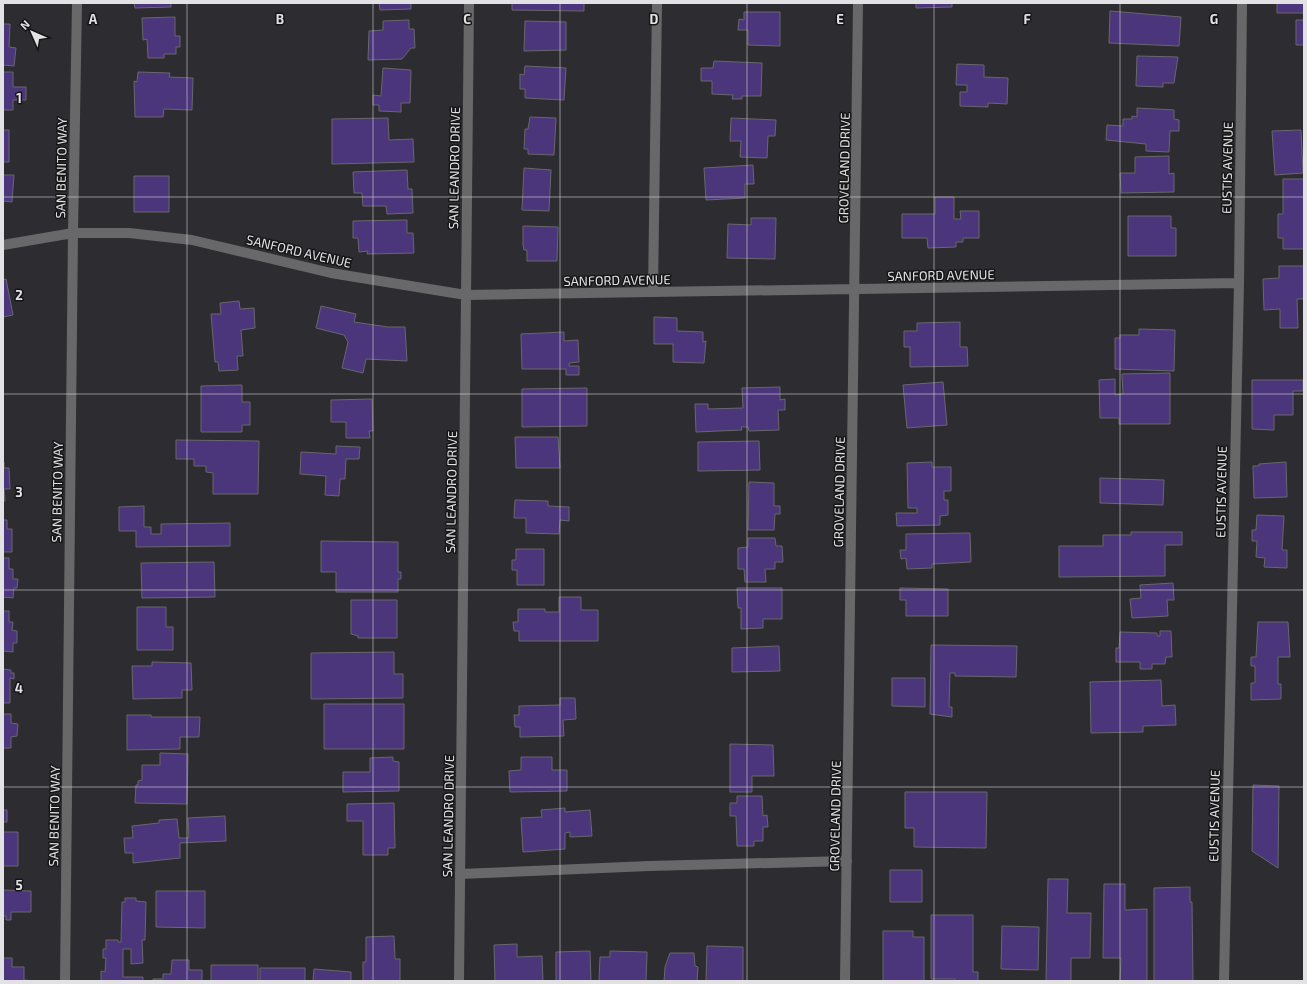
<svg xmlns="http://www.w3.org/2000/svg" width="1307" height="984" viewBox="0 0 1307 984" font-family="'Exo 2',sans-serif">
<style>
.building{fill:#4b357b;stroke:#68676d}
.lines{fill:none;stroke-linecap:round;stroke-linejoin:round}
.lane{stroke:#68686a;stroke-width:10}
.street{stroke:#68686a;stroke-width:10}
.grid{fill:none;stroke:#e2e1e4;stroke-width:1;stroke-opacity:0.55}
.labels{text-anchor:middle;stroke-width:3;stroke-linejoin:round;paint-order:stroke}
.street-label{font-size:13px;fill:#e2e1e4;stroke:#151517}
.grid-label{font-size:13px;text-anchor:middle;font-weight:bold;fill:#e2e1e4;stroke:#151517;stroke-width:3;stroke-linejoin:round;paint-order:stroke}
</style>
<rect width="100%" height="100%" fill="#2d2c31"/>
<path class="building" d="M134,3H171V7L135,8Z
M379,3H411V9L380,10Z
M512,3H584V11L512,10Z
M916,3H952V7L916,8Z
M1277,3H1304V13H1277Z
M1110,11L1181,17L1179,46L1109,43Z
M744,12H780V46L748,45V30H738L739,19L744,20Z
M175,17V36H180V47H176V54H164V58H148L147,39L143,40L142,18Z
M409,20V29H414L415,48H411L402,59L368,60L369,31L383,30V21Z
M1296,20H1304V45H1296Z
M525,21L566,22V50L524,51Z
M3,24H10L9,47L16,48L14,66L3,65Z
M1137,56L1178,57L1174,83H1163V87L1136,86Z
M714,61L762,63L761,96H742V99H732L733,95L712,94V81H701V68H713Z
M957,64L984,65V77L1008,78L1007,104L988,103V107L960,106V92H967V85H956Z
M525,66L566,68L564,100L525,98V89H520V74L524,75Z
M383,68L411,70L410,103H401V112L379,111V105H373V95L381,96Z
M3,72H13V87H26V100H13V110H3Z
M138,72L170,73L169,77L193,78L192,110L164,109L163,117H135L134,81L137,82Z
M1137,108L1174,110V119L1179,120V131H1170L1169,152L1146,151V144L1106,140L1107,125L1123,126V119H1132V116L1137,117Z
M530,117L556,118L554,155L528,154V149H524L525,129H528Z
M388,118L389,140L413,139L414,162L332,164V119Z
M731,118L776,120L775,136H768L767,158L740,157L741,141H730Z
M3,130H9V162H3Z
M1301,130L1303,173L1275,175L1272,131Z
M1169,156V174L1174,173V192L1121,193L1120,173H1135V157Z
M753,165L754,184H745V198L706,200L704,168Z
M524,168L551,170L549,211L522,210Z
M407,170L408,189H412L413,213L387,214L386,206H363L362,193H354L353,172Z
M3,175H14L12,202L3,201Z
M134,176H169V212H134Z
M1283,179H1304V249H1283V238H1278V214H1283Z
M935,197H954V219H961L960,211H979V238H963V242H956V247L928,248L927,238H902V214H935Z
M1128,216H1171V228H1176V256H1128Z
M751,218H776L775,259L727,258L728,224L751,225Z
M407,220V233H413L414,253L367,254L368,251L359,252L358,238H353V221Z
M523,226L558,227L557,261H527V250H524L523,245Z
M1279,266H1304V299H1297L1298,328H1280V309L1264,310L1263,279L1279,278Z
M6,279L13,315L3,317V280Z
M239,301L240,309L254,308L255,328L241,330L243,356H237L238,370L219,371L218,362H215L211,314H221L220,303Z
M321,306L356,314L354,322L388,327H405L407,361L366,359L363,373L342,368L348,342L344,335L316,328Z
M654,317L677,318V331L703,332V342L706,341L704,363L673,362V344H654Z
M960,322V347H967L968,366L910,367V347H904V331H917V323Z
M1139,329L1175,330L1174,371L1115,369V338H1120V335H1139Z
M564,332V341L578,340L579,362L569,363V366H579V375H566V369H522L521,334Z
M1170,373V424H1119V418H1100L1099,380L1115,379V395L1123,394L1122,374Z
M1252,380H1303V391H1293V415H1274V430L1252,429Z
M943,382L947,425L907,428L903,385Z
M242,385V402H250V425H242V432H201V386Z
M780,387V400L785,399V410H778L779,430L749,431L748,427H741L742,430L696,432L695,404H708V409L743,408L742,388Z
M587,388V426L522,427V389Z
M372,399L373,431H369L370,438H346V422H331V400Z
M515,437H558L560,468H516Z
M176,440L259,441L258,494H213V473L206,472V466H194V459H176Z
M759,441L760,470L698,471V442Z
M336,446L360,447L359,459H346L345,479H340L339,496L325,495L326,476L300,474L301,452L336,454Z
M3,462H4V468H9L10,489H4L5,501H3Z
M932,462V467H951V491H944V500H948V515L940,516V525L897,526L896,513H917V508H908L907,463Z
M1286,462L1287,497L1254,498L1253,466H1259V464Z
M1100,478L1164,480L1163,505L1100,503Z
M749,482L774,483V506H780V514H775L774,530H748Z
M515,500L548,501V506L569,507V521L560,520L559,534L526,533V518H514Z
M144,506V527H151V534H161V524L230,523V546L136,547V531H119V507Z
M1257,515L1284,516L1282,550H1287V568L1264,567L1265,558L1256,557L1257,541H1252V530H1256Z
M3,520H7V529H12V552H3Z
M1131,532H1182V545H1165V576L1059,577V546H1103V535H1131Z
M970,533L971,562L932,564V568L907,569L906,558L901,559L900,550H906V534Z
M748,538H775L776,546H782L783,562H775V569H765L766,582H745L744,569H738V548L748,547Z
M321,541L398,542V572H401V579H398V592H336V572H321Z
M516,549H544V585H517V570H512V560H516Z
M3,558H9V569H13V579H18L17,588H14L13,598L3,597Z
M214,562L215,597L142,598L141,563Z
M1173,583L1174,600H1167L1168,616L1132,618L1130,599L1141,598L1140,585Z
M737,588H782V619H763V628L741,629V608H738Z
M900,588L948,589V616H906V600H900Z
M559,597H581V610H598V641H519V631H514L513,622H518V609H545V612H559Z
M351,600H397V638H358V636L351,634Z
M137,607H166V627H173V650H137Z
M3,611H9V622H13L12,630L17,631V643H13V652L3,651Z
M1258,622H1288L1290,657H1278V684H1281V699L1251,700V683H1255V666H1251V657H1256Z
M1160,631H1171L1172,657H1166L1165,664H1152V669H1140V662H1116V648H1119L1120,632L1157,633V636H1160Z
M931,645L1017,646L1016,677L955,676V673H950L949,707H952V717L930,714Z
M779,646L780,671L732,672V648Z
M394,652V674H403V698L311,699V653Z
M3,659V669L11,670V673H14V679L10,678V703H3Z
M152,662L191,663L192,690H182V698L133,699L132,666H152Z
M892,678H925V707L892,706Z
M1161,680L1162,706L1175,705L1176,725L1143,726V732L1091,733L1090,682Z
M560,698H575L576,719L563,720L564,736L520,737V727H515L514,715H519V706L560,705Z
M324,704H404V749H324Z
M3,714H11V723L18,724L17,736L11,737V748H3Z
M127,715H151V717H200L199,737H180V749L127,750Z
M730,744L773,745L774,776H752V792H730Z
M160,753L188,754L187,804L135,803L136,785H138V781L142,780V765H160Z
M393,757V761L399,762V791L343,792V772H370V758Z
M521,757H552V770H567V791L510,792L509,771L521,770Z
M1253,785L1279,786L1278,868L1252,851Z
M905,792H987L986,848L914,847V828H905Z
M737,796H762L763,816L767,815L768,827H763V841H754V846H737L736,816H730V803H737Z
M394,803L395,848H388V855H363V821H347V804Z
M565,808V812L590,810L592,836L570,837V832L565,833V849L523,852L521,818L542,817L541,810Z
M3,810H7V822H3Z
M225,816L226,841L180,843V858L133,863V853H125L124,838H133L132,826L159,823V820L177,819L179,838H189L188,818Z
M3,832H18V866H3Z
M890,870H922V902H890Z
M1048,879H1068L1067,913H1091L1090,958H1071V981H1046Z
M1104,884H1125V910L1147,909V981H1120L1121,958H1103Z
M1190,887V902H1192L1193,981H1154V888Z
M3,890L31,891V912H11V920H6V916H3Z
M156,891H205V928L156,927Z
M125,898H136V901L146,902L145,940H142L143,963L131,964V949H123V977H143V981H101V971L105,972L106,958H103V949H106V940H118V942H121L122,902H125Z
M931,915H973V972H978V981H955V979H931Z
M1002,926L1039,927L1038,970L1001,969Z
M883,931H913V937H924V981H883Z
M394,936L395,959H400V981H363V962H366V937Z
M517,944V957L542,956L543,981H495L494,945Z
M707,946L743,947V981H706Z
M590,951L591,981H556V952Z
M610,951L647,952L646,981H599L600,957H610Z
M670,953H694L695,966L698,967L697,981H664L665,967Z
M3,958H12V967H24V980L36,981H3Z
M172,960H189V970H202V981H153V979H163V974H171Z
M211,965H258V981H211Z
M260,968H305V981H260Z
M314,969L351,972V981H313Z"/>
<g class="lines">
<path class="lane" d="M653,292L657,3
M460,874L649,866L847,861"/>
<path class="street" d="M3,245L73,233H129L192,240L331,273L466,295L1239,283
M65,981L73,233L77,3
M459,981L469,3
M845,981L858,3
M1224,981L1239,283L1242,3"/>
</g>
<path class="grid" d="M187,3V981M373,3V981M560,3V981M747,3V981M934,3V981M1120,3V981M3,197H1304M3,394H1304M3,590H1304M3,787H1304"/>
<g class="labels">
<g class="street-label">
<text transform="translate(61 168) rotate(-89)" y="5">SAN BENITO WAY</text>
<text transform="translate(454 168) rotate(-89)" y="5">SAN LEANDRO DRIVE</text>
<text transform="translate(844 168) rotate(-89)" y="5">GROVELAND DRIVE</text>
<text transform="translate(1227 168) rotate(-89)" y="5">EUSTIS AVENUE</text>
<text transform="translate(299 251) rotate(13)" y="5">SANFORD AVENUE</text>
<text transform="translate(941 275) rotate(-1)" y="5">SANFORD AVENUE</text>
<text transform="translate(617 280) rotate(-1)" y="5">SANFORD AVENUE</text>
<text transform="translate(57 492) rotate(-89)" y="5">SAN BENITO WAY</text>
<text transform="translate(451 492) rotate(-89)" y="5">SAN LEANDRO DRIVE</text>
<text transform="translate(839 492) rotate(-89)" y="5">GROVELAND DRIVE</text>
<text transform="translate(1221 492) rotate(-89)" y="5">EUSTIS AVENUE</text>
<text transform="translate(54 816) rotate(-89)" y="5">SAN BENITO WAY</text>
<text transform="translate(448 816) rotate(-89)" y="5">SAN LEANDRO DRIVE</text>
<text transform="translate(835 816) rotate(-89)" y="5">GROVELAND DRIVE</text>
<text transform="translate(1214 816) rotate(-89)" y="5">EUSTIS AVENUE</text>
</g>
</g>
<g class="grid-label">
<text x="93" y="24">A</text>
<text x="280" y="24">B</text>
<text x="467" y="24">C</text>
<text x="654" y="24">D</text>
<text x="840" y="24">E</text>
<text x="1027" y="24">F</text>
<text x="1214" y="24">G</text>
<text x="19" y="103">1</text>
<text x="19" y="300">2</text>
<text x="19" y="497">3</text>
<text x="19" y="693">4</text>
<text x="19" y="890">5</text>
</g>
<rect width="1307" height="984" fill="none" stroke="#e2e1e4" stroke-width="8"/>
<g transform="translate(32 32) rotate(315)" stroke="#151517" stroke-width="3" paint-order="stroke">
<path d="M0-3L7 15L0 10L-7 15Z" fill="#e2e1e4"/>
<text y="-6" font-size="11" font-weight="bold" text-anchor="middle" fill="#e2e1e4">N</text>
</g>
</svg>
